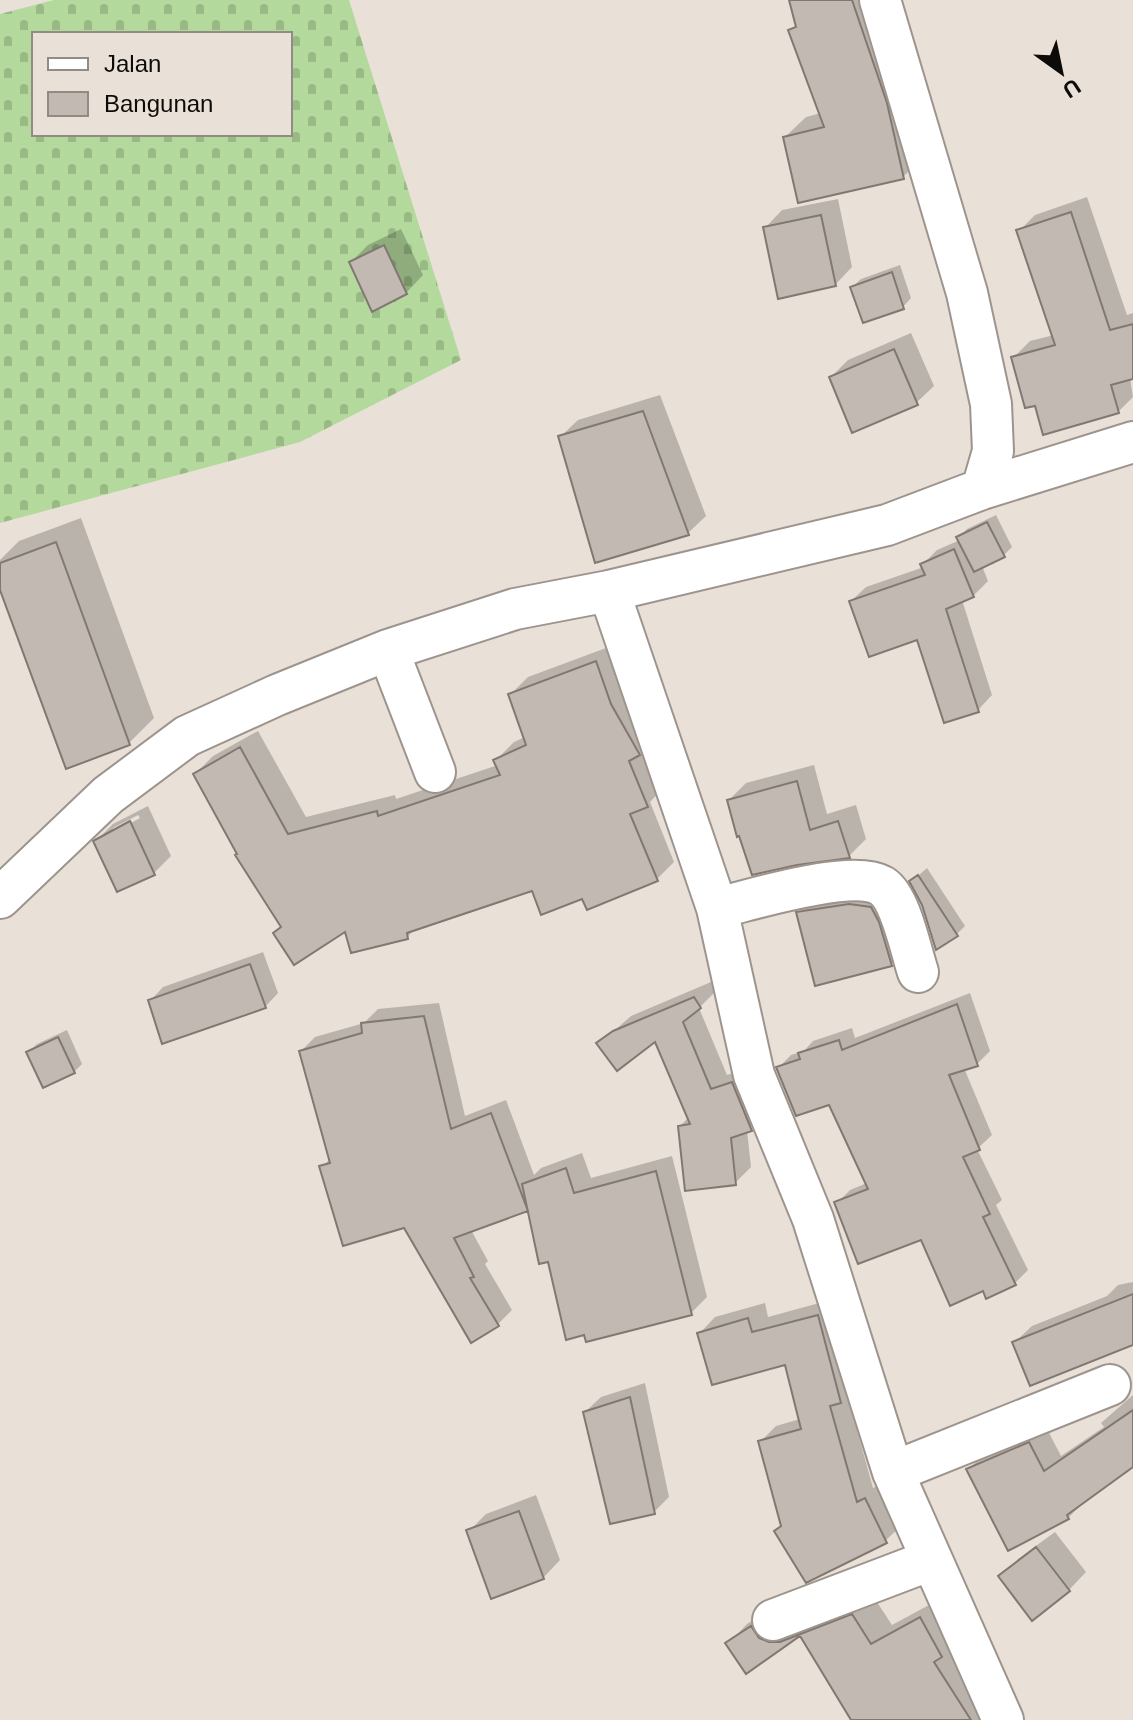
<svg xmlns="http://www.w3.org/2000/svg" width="1133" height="1720" viewBox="0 0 1133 1720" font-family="Helvetica,sans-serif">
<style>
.cemetery{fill:url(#cemetery-stones);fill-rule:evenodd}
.shadow{fill:#0003;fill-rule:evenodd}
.building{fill:#c2bab2;stroke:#807871;stroke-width:2}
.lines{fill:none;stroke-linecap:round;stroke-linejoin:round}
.minor-casing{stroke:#9d948d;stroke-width:44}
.minor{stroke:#fff;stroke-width:40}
</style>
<defs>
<pattern id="cemetery-stones" width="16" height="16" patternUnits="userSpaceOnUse" patternTransform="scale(2)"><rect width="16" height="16" fill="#b3d99c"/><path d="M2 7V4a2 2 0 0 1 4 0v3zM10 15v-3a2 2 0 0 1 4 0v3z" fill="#99b985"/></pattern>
</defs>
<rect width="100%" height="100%" fill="#e9e0d8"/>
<path class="cemetery" d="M54,0H349L461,360L300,442L0,523V14ZM34,34H290V134H34Z"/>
<path class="shadow" d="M791,0H879L923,157L903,177L785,137L806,117L821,113L791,30L797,24Z
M1087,197L1127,315L1133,313V377L1130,378L1133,397L1118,412L1037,403L1013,358L1030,341L1054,335L1019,231L1035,215Z
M838,199L852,267L835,285L765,228L782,210Z
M401,229L423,275L406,293L351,262L368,245Z
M900,265L911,298L903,307L852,287L861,279Z
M911,333L934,386L916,403L831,377L848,360Z
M660,395L706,516L688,533L560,437L578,420Z
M996,515L1012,547L1004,555L982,566L988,581L973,596L962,600L992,695L978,710L919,637L851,601L866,587L924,567L923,564L937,550L960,540L959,537L967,529Z
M81,518L154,718L129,743L0,584V560L19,541Z
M614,645L664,787L650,802L674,862L656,880L584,896L533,889L416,928L407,937L347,929L282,926L195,774L213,756L258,731L306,817L395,795L396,799L498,765L496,760L514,742L525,737L510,695L528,677Z
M814,765L827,814L856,805L866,839L849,856L797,863L729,800L746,783Z
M148,806L171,856L154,873L118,890L96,841L113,824ZM138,815L140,818L113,833V828Z
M927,868L965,926L957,934L923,905L911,882Z
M866,889L906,949L891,964L799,913L814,897Z
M263,952L278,993L265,1007L150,1001L163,987Z
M711,982L716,991L699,1008L727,1075L748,1068L767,1113L747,1130L751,1167L735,1183L680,1126L689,1117L656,1039L599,1044L631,1016Z
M970,993L990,1051L977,1064L964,1068L992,1135L977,1149L1002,1200L996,1205L1028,1270L1015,1283L987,1296L984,1289L922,1238L837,1203L850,1190L867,1183L830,1102L778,1068L791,1055L804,1051L813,1041L852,1028L855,1038Z
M439,1003L465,1116L506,1100L534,1175L541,1168L582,1153L591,1178L672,1156L707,1297L691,1313L549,1260L529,1207L471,1230L488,1261L485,1264L512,1310L498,1324L471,1341L405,1225L322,1167L331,1158L301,1051L315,1037L364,1023L378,1009Z
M67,1030L82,1064L74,1072L28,1053L37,1044Z
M1133,1282V1343H1014L1032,1326L1107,1296L1118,1285Z
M834,1299L856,1385L847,1394L873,1488L882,1483L902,1525L885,1541L783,1525L760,1442L776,1426L800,1419L786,1362L699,1334L715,1317L765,1303L768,1317Z
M645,1383L669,1497L654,1512L585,1412L601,1397Z
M1133,1395V1466L1085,1501L1068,1518L968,1470L985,1453L1046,1427L1061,1456L1104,1427L1101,1423Z
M536,1495L560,1560L543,1578L469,1531L486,1514Z
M1055,1532L1086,1572L1069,1590L1001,1577L1018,1559Z
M873,1596L892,1625L940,1599L1003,1720H853L801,1633L746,1671L728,1644L747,1624L772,1608Z"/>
<path class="building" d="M789,0H852L887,103L904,179L798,203L783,137L824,127L788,30L796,27Z
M1071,212L1110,330L1133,324V379L1111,385L1119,413L1043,435L1035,406L1025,408L1011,357L1055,345L1016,230Z
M821,215L836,286L778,299L763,227Z
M384,245L407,294L372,312L349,262Z
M892,272L904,309L863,323L850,287Z
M894,349L918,405L852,433L829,377Z
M643,411L689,535L595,563L558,436Z
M987,522L1005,557L974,572L956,537Z
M56,542L130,745L66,769L0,590V563Z
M954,549L974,597L946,609L979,712L944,723L917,640L869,657L849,601L925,575L920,564Z
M596,661L611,704L640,755L629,761L648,807L630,814L658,881L587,910L582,899L541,915L532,891L407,933L408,939L351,953L345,932L294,965L273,933L281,927L235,855L237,854L193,774L240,747L288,834L377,811L378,816L500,775L493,760L526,745L508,694Z
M797,781L810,830L838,821L850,858L797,865L752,875L739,836L737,837L727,800Z
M130,821L155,875L117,892L93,841Z
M918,875L958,936L936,950L922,905L909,881Z
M849,904L871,907L879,922L892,966L815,986L796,912Z
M250,964L266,1008L162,1044L148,1000Z
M694,997L701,1008L683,1022L711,1089L732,1082L752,1131L731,1138L736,1185L685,1191L678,1126L690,1124L655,1042L617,1071L596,1043L613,1031Z
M957,1004L978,1066L949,1075L980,1150L963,1157L990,1214L983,1217L1016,1285L986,1299L983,1291L950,1306L921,1240L858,1264L834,1202L868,1189L829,1105L796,1116L776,1067L800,1059L798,1053L839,1040L842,1050Z
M424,1016L451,1129L491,1113L528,1211L454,1238L474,1277L470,1278L499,1326L471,1343L404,1228L343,1246L319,1166L330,1163L299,1051L362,1033L361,1023Z
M58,1037L75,1073L43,1088L26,1052Z
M566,1168L574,1193L656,1171L692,1315L586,1342L584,1335L566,1340L548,1262L539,1264L522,1184Z
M1133,1294V1345L1030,1386L1012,1342Z
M818,1315L841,1403L830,1406L857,1502L865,1498L887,1543L806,1583L774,1531L781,1526L758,1441L801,1429L785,1365L712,1385L697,1333L748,1318L752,1332Z
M630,1397L655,1514L610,1524L583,1412Z
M1133,1410V1467L1067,1515L1069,1519L1008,1551L966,1469L1029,1442L1044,1471Z
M519,1511L544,1579L491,1599L466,1530Z
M1036,1547L1070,1591L1032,1621L998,1576Z
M852,1614L871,1644L920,1617L942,1657L934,1662L971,1720H851L800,1636L746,1674L725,1643L751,1626L759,1638L769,1642H780Z"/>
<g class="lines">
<defs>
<path id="minor" d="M982,489L1133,442
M609,591L717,908L754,1075L813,1219L893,1472L1003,1720
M388,650L435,772
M0,898L108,795L187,736L277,695L388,650L515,609L609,591L887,525L982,489L993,451L991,404L967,293L880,0
M717,908C752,900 852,868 882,886C901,898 911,952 918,972
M893,1472L1110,1385
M773,1620L931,1560"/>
</defs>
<use href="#minor" class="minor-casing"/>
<use href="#minor" class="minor"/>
</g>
<rect x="32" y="32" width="260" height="104" fill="#e9e0d8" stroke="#918b85" stroke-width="2"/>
<rect x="48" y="58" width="40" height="12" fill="#ffffff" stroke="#918b85" stroke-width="2"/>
<text x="104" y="72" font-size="24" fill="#0d0b08">Jalan</text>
<rect x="48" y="92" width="40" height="24" fill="#c2bab2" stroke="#918b85" stroke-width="2"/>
<text x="104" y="112" font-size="24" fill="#0d0b08">Bangunan</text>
<g transform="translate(1061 72) rotate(147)" stroke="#e9e0d8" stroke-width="6" paint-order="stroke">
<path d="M0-6L14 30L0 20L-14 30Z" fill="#0d0b08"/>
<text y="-12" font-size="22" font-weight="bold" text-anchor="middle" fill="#0d0b08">U</text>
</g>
</svg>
